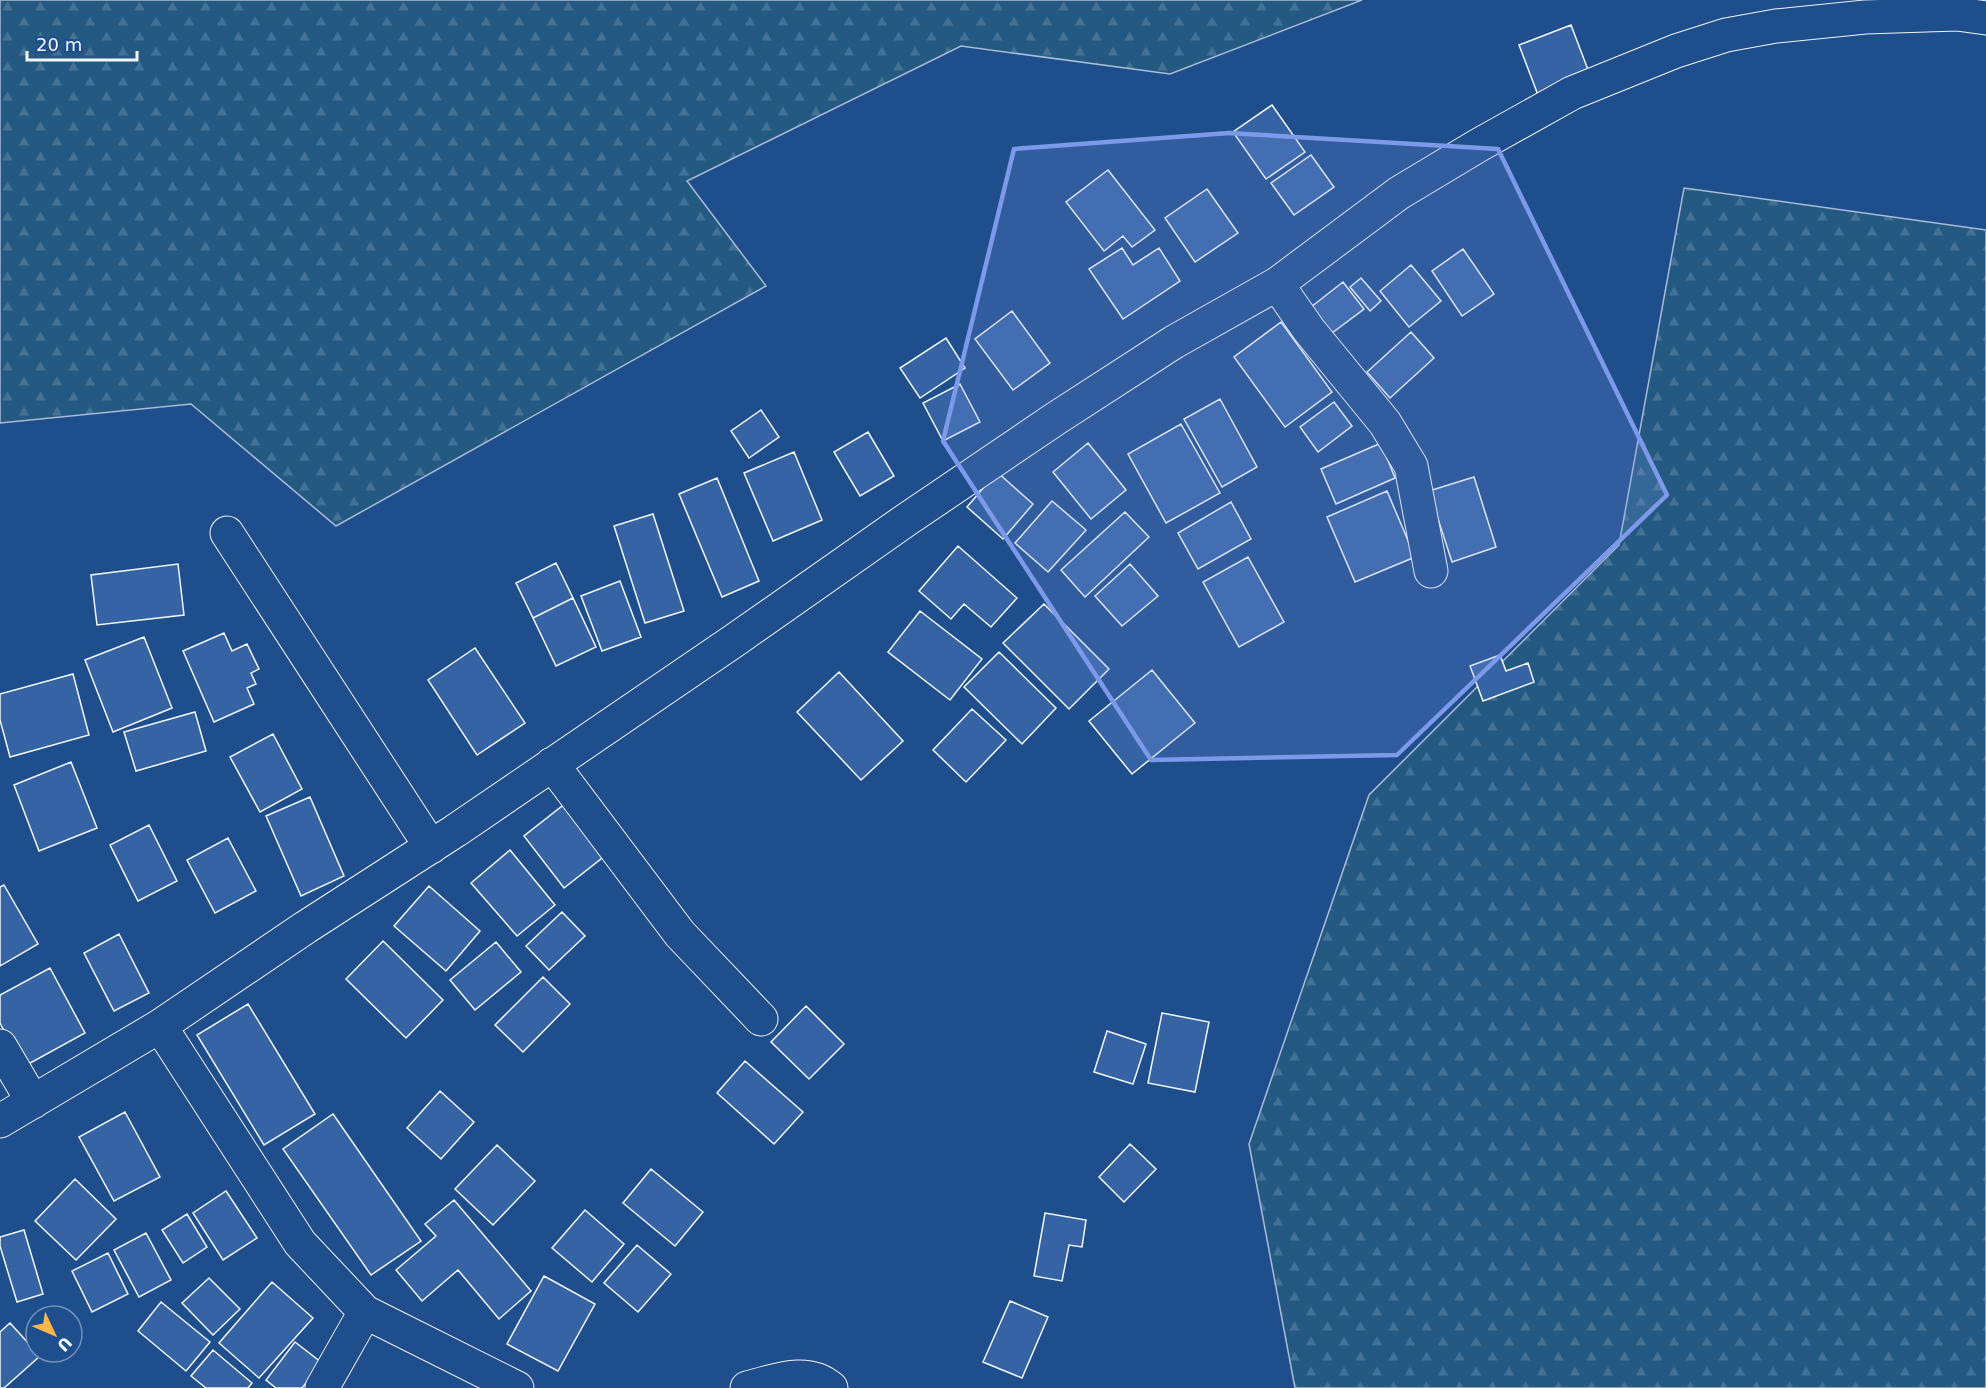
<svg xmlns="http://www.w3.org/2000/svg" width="1986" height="1388" viewBox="0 0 1986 1388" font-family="'DejaVu Sans',sans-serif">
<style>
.forest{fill:url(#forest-firs);stroke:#a8bbd7;stroke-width:1.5}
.building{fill:#3563a3;stroke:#f2f6ff;stroke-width:1.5}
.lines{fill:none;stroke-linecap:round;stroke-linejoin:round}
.street-casing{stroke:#f2f6ff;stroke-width:35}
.street{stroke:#1f4e8c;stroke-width:33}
.marked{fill:#7d9aea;fill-opacity:0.2;stroke:#7d9aea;stroke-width:4.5;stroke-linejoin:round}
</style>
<defs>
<pattern id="forest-firs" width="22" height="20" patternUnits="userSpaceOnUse" patternTransform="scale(1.5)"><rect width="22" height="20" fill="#245a82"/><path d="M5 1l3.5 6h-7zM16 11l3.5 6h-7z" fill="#447295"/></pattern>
</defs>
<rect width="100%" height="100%" fill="#1f4e8c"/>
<path class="forest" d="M0,0H1362L1170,74L961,46L687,181L766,286L336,526L191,404L0,423Z
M1684,188L1986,230V1388H1295L1249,1144L1369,795L1619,545Z"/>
<path class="building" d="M1571,25L1590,75L1538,95L1519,45Z
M1272,105L1305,152L1266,179L1233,132Z
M1311,155L1334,187L1294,215L1271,183Z
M1108,170L1155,230L1132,247L1123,236L1104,251L1066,202Z
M1207,189L1238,233L1195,262L1165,218Z
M1122,248L1133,265L1159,248L1180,281L1123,319L1089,269Z
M1463,249L1494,294L1462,316L1432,271Z
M1411,265L1441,301L1409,327L1380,291Z
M1361,278L1381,301L1370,311L1350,287Z
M1343,282L1364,309L1332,333L1311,307Z
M1012,311L1050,363L1013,390L975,339Z
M1281,322L1332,392L1285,427L1234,357Z
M1411,332L1434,358L1390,398L1367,372Z
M946,338L965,368L920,398L900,368Z
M960,384L980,422L943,441L923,403Z
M1220,399L1257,467L1222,487L1184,419Z
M1334,402L1352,426L1318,452L1300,427Z
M761,410L779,437L749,458L731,431Z
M1181,424L1220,493L1166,523L1128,454Z
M868,432L894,476L860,496L834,452Z
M1088,443L1126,490L1091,519L1053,472Z
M1381,443L1395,478L1336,504L1321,469Z
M794,452L822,520L773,541L744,473Z
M997,472L1033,504L1003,539L967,507Z
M1474,477L1496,547L1452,562L1429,491Z
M717,478L759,581L722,597L679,494Z
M1387,491L1415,557L1355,582L1327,517Z
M1052,501L1086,530L1048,572L1015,543Z
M1231,502L1251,539L1198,569L1178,533Z
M1125,512L1149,537L1085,597L1061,570Z
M653,514L684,611L645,623L614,526Z
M958,546L1017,598L991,627L964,604L951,619L919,591Z
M1248,557L1284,622L1239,647L1203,582Z
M556,563L573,598L533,618L516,583Z
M178,564L184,615L97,625L91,575Z
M1130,564L1158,596L1122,626L1095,596Z
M620,581L641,637L602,651L581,596Z
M573,598L596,647L556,666L533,618Z
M1044,604L1109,669L1069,709L1003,643Z
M920,611L982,659L950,700L888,652Z
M224,633L232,651L247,644L259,669L251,673L256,684L247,688L254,704L214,722L183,651Z
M144,637L172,708L113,732L85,660Z
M475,648L525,723L477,755L428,680Z
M999,652L1056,708L1022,744L964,687Z
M1500,655L1506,671L1528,663L1534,682L1483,701L1470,666Z
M1152,670L1195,723L1132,774L1089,721Z
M839,672L903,741L861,780L797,712Z
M73,674L89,735L10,757L0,720V694Z
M972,709L1006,740L966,782L933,750Z
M195,712L206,751L136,771L124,732Z
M273,734L302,789L260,812L230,757Z
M71,762L97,828L39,851L14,785Z
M310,797L344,876L301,896L266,816Z
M571,799L611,851L564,888L524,836Z
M149,825L177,881L138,901L110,845Z
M228,838L256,891L215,913L187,860Z
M510,850L555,905L517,936L471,883Z
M4,885L38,944L0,966V887Z
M429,886L480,931L446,971L394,926Z
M562,912L585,936L549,970L526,946Z
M119,934L149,993L114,1011L84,953Z
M383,941L443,1000L406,1038L346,979Z
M496,942L521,972L475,1010L450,980Z
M50,968L85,1033L23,1067L0,1023V995Z
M543,977L570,1004L523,1052L495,1025Z
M248,1004L315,1114L264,1145L197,1035Z
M806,1006L844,1044L809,1079L771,1042Z
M1162,1013L1209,1022L1195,1092L1148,1083Z
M1107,1031L1146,1044L1133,1084L1094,1072Z
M745,1061L803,1112L774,1144L717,1093Z
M440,1091L474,1122L441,1159L407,1128Z
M125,1112L160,1177L114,1201L79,1137Z
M333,1114L421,1241L371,1275L283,1149Z
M1130,1144L1156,1169L1124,1202L1099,1177Z
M497,1145L535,1181L493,1225L455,1189Z
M651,1169L703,1212L675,1246L623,1203Z
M75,1179L116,1219L76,1260L35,1221Z
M226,1191L257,1238L223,1260L193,1213Z
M454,1200L531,1291L499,1319L458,1270L422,1301L396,1270L436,1236L425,1224Z
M585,1210L624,1244L592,1282L552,1248Z
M1045,1213L1086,1220L1082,1247L1069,1245L1062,1281L1034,1276Z
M187,1214L207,1247L183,1263L162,1230Z
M24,1230L43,1294L17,1302L0,1246V1237Z
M146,1233L171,1280L139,1297L114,1250Z
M637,1245L671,1274L638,1312L604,1283Z
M108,1253L128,1294L92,1312L72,1271Z
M544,1276L595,1304L558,1371L507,1344Z
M209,1278L240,1309L213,1335L182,1303Z
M272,1282L313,1318L259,1378L219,1343Z
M1010,1301L1048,1317L1022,1378L983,1362Z
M161,1302L210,1342L186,1371L138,1331Z
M10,1323L40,1356L4,1388H0V1332Z
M295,1342L322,1363L302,1388H276L266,1380Z
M213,1350L252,1383L248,1388H206L191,1376Z"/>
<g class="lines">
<defs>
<path id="street" d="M1277,284L1309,330L1385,423L1411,466L1431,571
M227,533L431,847
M552,764L680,934L761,1019
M160,1026L306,927L455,831L735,640L906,520L1055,419L1174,342L1277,284L1399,193L1479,145L1572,93L1676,51L1726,35L1776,26L1865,17L1957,14L1986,18
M0,1046L33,1102
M0,1121L160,1026L300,1243L365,1312L517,1388
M322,1388L365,1312
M747,1388C775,1381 807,1367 831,1388"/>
</defs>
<use href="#street" class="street-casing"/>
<use href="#street" class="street"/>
</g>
<path class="marked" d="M1229,133L1498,149L1667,495L1397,755L1151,760L943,441L1014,149Z"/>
<g transform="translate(54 1334) rotate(134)"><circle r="28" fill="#1f4e8c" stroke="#7391ba" stroke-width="1.5"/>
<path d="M0-4.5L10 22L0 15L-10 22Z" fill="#ffb74d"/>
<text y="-9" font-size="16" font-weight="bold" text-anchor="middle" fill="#f2f6ff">U</text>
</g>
<path d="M27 51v9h110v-9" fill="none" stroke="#f2f6ff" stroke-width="3"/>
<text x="36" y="51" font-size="18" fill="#f2f6ff" stroke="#1f4e8c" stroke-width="4.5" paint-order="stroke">20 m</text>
</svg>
